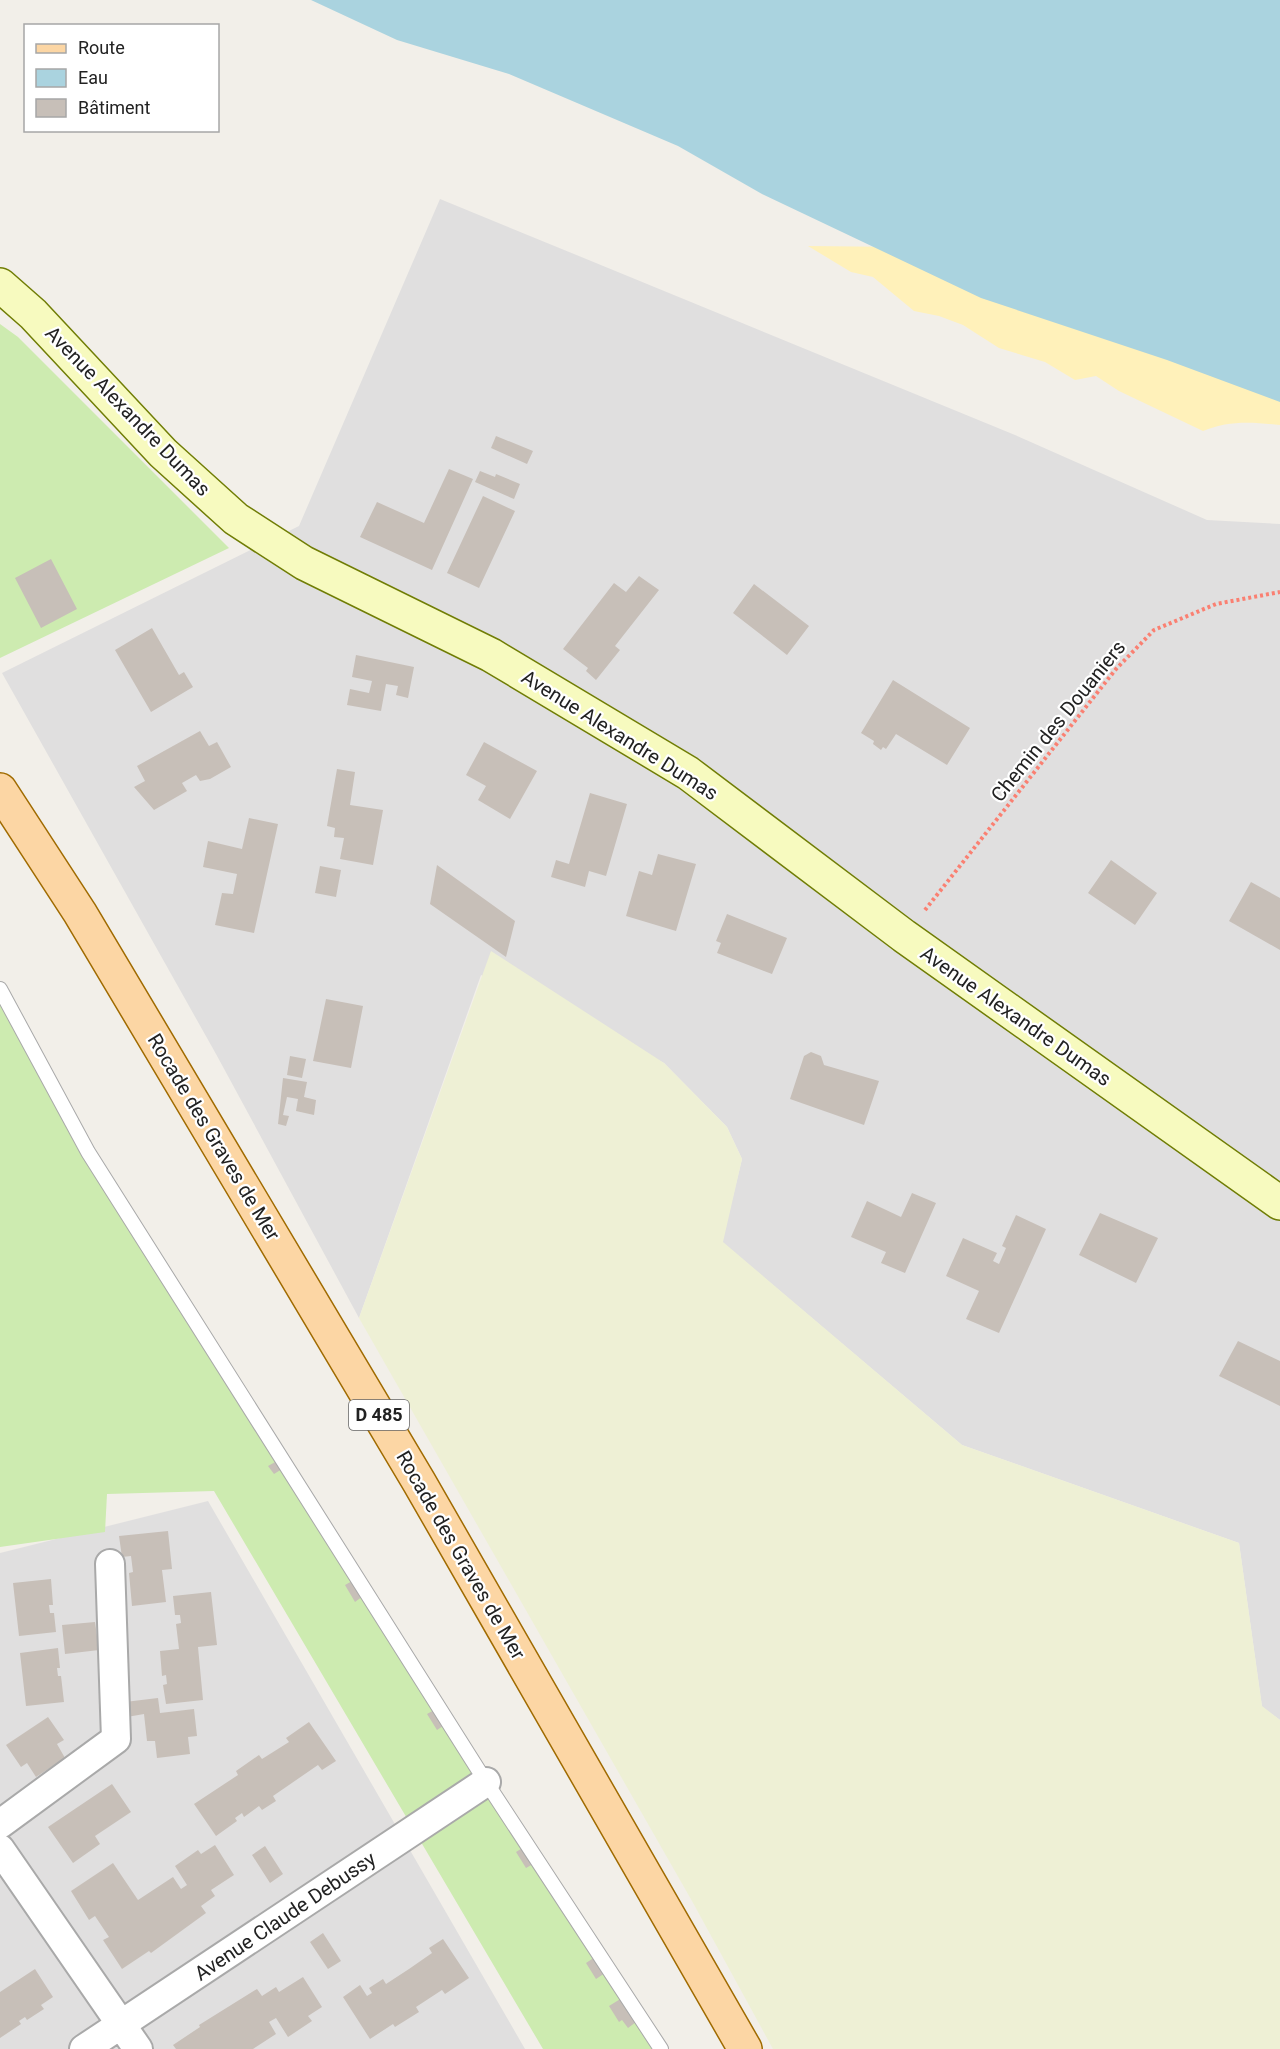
<svg xmlns="http://www.w3.org/2000/svg" width="1280" height="2049" viewBox="0 0 1280 2049" font-family="Roboto,sans-serif">
<style>
.residential{fill:#e0dfdf}
.farmland{fill:#eef0d5}
.grass{fill:#cdebb0}
.sand{fill:#fff1ba}
.water{fill:#aad3df}
.building{fill:#c7bfb8}
.lines{fill:none;stroke-linecap:round;stroke-linejoin:round}
.lane-casing{stroke:#a9a9a9;stroke-width:16}
.street-casing{stroke:#a9a9a9;stroke-width:32}
.secondary-casing{stroke:#707d05;stroke-width:36}
.primary-casing{stroke:#a06b00;stroke-width:36}
.path{stroke:#fa8072;stroke-width:4;stroke-dasharray:3 3;stroke-linecap:butt}
.lane{stroke:#fff;stroke-width:14}
.street{stroke:#fff;stroke-width:28}
.secondary{stroke:#f7fabf;stroke-width:33}
.primary{stroke:#fcd6a4;stroke-width:33}
.labels{text-anchor:middle;stroke-width:4.5;stroke-linejoin:round;paint-order:stroke}
.shield{fill:#fff;stroke:#646464;stroke-width:1.5}
.shield-label{font-size:18px;font-weight:bold;fill:#222}
.street-label{font-size:20px;fill:#222;stroke:#fff}
</style>
<rect width="100%" height="100%" fill="#f2efe9"/>
<path class="residential" d="M440,199L1015,435L1207,520L1280,524V1720L1262,1707L1239,1543L962,1445L722,1242L742,1159L727,1127L664,1063L481,975L359,1318L216,1054L2,673L299,526Z
M208,1501L525,2049H0V1553Z"/>
<path class="farmland" d="M491,951L664,1063L727,1127L742,1159L723,1242L962,1445L1239,1543L1262,1706L1280,1720V2049H773L692,1901L359,1318Z"/>
<path class="grass" d="M0,324L18,337L229,548L0,658Z
M0,1004L424,1673L667,2049H543L214,1491L107,1494L105,1532L0,1547Z"/>
<path class="sand" d="M808,246L1280,251V425C1253,422 1228,420 1203,431L1119,391L1096,376L1075,380L1045,362L999,348L963,325L939,316L914,311L873,277L851,272Z"/>
<path class="water" d="M311,0H1280V402L1167,360L981,298L762,194L678,146L509,74L397,40Z"/>
<path class="building" d="M496,436L533,451L527,464L491,448Z
M449,469L473,479L432,570L360,537L377,502L424,523Z
M480,471L495,477L496,474L520,484L514,499L475,482Z
M483,496L515,511L479,588L447,573Z
M51,559L77,609L41,628L15,578Z
M639,576L659,590L615,646L620,650L596,680L586,671L588,668L563,649L614,583L626,592Z
M754,584L809,626L787,655L733,613Z
M152,628L179,675L184,672L193,687L151,712L115,650Z
M356,655L414,667L408,698L396,695L398,686L386,684L381,711L347,705L350,689L369,693L372,681L352,677Z
M893,680L970,728L947,765L896,734L886,749L883,747L881,750L873,744L874,741L861,733Z
M200,731L209,746L217,742L231,767L210,779L200,781L196,775L182,783L187,791L154,810L134,787L145,781L137,766Z
M484,742L537,771L510,819L478,800L486,786L466,775Z
M337,769L355,772L350,805L383,810L373,865L340,859L344,838L334,837L335,828L327,826Z
M590,793L627,804L606,876L589,871L585,887L551,877L556,860L569,864Z
M249,818L278,824L254,933L215,925L222,893L233,894L237,874L203,867L208,841L242,849Z
M658,854L696,864L676,931L626,916L639,871L652,875Z
M1111,860L1157,893L1135,925L1088,893Z
M437,865L515,921L506,957L430,904Z
M320,866L341,870L336,897L315,893Z
M1251,882L1280,898V950L1229,921Z
M727,914L787,938L772,974L717,953L721,943L716,941Z
M326,999L363,1006L351,1068L313,1061Z
M811,1052L821,1056L824,1065L879,1081L864,1125L790,1099L804,1056Z
M290,1056L306,1059L302,1078L287,1075Z
M283,1078L307,1082L304,1097L316,1100L314,1115L296,1111L298,1099L287,1097L283,1115L289,1116L286,1126L278,1124Z
M912,1193L936,1203L905,1273L881,1263L886,1252L851,1237L867,1201L901,1217Z
M1100,1213L1158,1238L1136,1283L1079,1255Z
M1016,1215L1046,1229L999,1333L966,1319L979,1291L946,1276L963,1238L997,1253L993,1261L999,1264L1006,1248L1002,1246Z
M1238,1341L1280,1361V1406L1219,1376Z
M277,1461L282,1469L274,1474L268,1466Z
M168,1531L172,1569L162,1570L166,1602L132,1606L129,1573L133,1572L131,1556L122,1557L119,1536Z
M51,1579L53,1605H49L50,1613H54L56,1632L19,1636L13,1583Z
M354,1580L363,1596L355,1602L345,1585Z
M211,1592L217,1645L198,1647L203,1700L166,1704L163,1685L167,1684L166,1675L162,1676L160,1651L179,1649L176,1624L181,1623L180,1615H175L173,1596Z
M95,1622L99,1650L65,1654L62,1625Z
M58,1648L60,1668H57L58,1676H61L64,1702L26,1706L20,1653Z
M158,1698L160,1713L194,1709L197,1736L188,1737L190,1754L157,1758L155,1741H147L144,1714L127,1717L125,1702Z
M436,1709L446,1724L437,1730L427,1714Z
M48,1717L64,1740L57,1744L65,1758L36,1777L27,1763L21,1767L6,1745Z
M309,1722L336,1761L322,1770L318,1765L273,1796L276,1801L262,1810L259,1806L244,1817L242,1813L235,1818L237,1821L216,1836L194,1804L238,1775L236,1771L259,1755L262,1759L289,1742L286,1738Z
M112,1784L131,1812L95,1836L100,1844L73,1863L48,1827Z
M215,1845L234,1875L211,1890L215,1896L201,1906L206,1913L151,1953L149,1951L122,1969L103,1940L109,1937L95,1916L89,1920L71,1891L113,1863L138,1900L173,1877L181,1889L187,1885L175,1866L198,1850L201,1854Z
M265,1846L283,1874L270,1883L252,1855Z
M524,1847L535,1863L526,1868L516,1852Z
M323,1933L341,1961L328,1969L310,1942Z
M443,1939L469,1978L445,1994L442,1990L416,2007L419,2012L395,2027L393,2024L370,2039L343,1997L360,1985L367,1996L372,1993L369,1988L383,1979L386,1984L409,1969L432,1953L429,1948Z
M595,1957L605,1973L596,1979L586,1963Z
M35,1969L53,1997L41,2005L44,2009L27,2020L25,2017L19,2021L21,2024L0,2038V1992Z
M303,1977L322,2007L308,2016L312,2021L288,2037L276,2018L269,2022L276,2034L253,2049H176L173,2045L200,2027L199,2025L257,1989L262,1996L276,1987L279,1992Z
M622,1998L636,2022L628,2028L622,2020L619,2022L609,2006Z"/>
<g class="lines">
<defs>
<path id="lane" d="M0,989L88,1152L486,1782L661,2049"/>
<path id="street" d="M0,1824L116,1739L110,1564
M0,1849L138,2049
M84,2049L486,1782"/>
<path id="secondary" d="M0,285L33,314L163,453L236,519L304,563L491,655L688,773L904,936L1280,1203"/>
<path id="primary" d="M0,790L80,913L419,1482L745,2049"/>
</defs>
<use href="#lane" class="lane-casing"/>
<use href="#street" class="street-casing"/>
<use href="#secondary" class="secondary-casing"/>
<use href="#primary" class="primary-casing"/>
<path class="path" d="M925,910L1116,669L1154,630L1216,604L1280,592"/>
<use href="#lane" class="lane"/>
<use href="#street" class="street"/>
<use href="#secondary" class="secondary"/>
<use href="#primary" class="primary"/>
</g>
<g class="labels">
<rect class="shield" x="349" y="1400" width="60" height="30" rx="4.5"/>
<g class="shield-label">
<text x="379" y="1421">D 485</text>
</g>
<g class="street-label">
<text transform="translate(128 411) rotate(46)" y="7">Avenue Alexandre Dumas</text>
<text transform="translate(1058 721) rotate(-51)" y="7">Chemin des Douaniers</text>
<text transform="translate(620 735) rotate(32)" y="7">Avenue Alexandre Dumas</text>
<text transform="translate(1016 1016) rotate(35)" y="7">Avenue Alexandre Dumas</text>
<text transform="translate(214 1137) rotate(59)" y="7">Rocade des Graves de Mer</text>
<text transform="translate(461 1555) rotate(60)" y="7">Rocade des Graves de Mer</text>
<text transform="translate(285 1916) rotate(-34)" y="7">Avenue Claude Debussy</text>
</g>
</g>
<rect x="24" y="24" width="195" height="108" fill="#ffffff" stroke="#a7a7a7" stroke-width="1.5"/>
<rect x="36" y="44" width="30" height="9" fill="#fcd6a4" stroke="#a7a7a7" stroke-width="1.5"/>
<text x="78" y="54" font-size="18" fill="#222222">Route</text>
<rect x="36" y="69" width="30" height="18" fill="#aad3df" stroke="#a7a7a7" stroke-width="1.5"/>
<text x="78" y="84" font-size="18" fill="#222222">Eau</text>
<rect x="36" y="99" width="30" height="18" fill="#c7bfb8" stroke="#a7a7a7" stroke-width="1.5"/>
<text x="78" y="114" font-size="18" fill="#222222">Bâtiment</text>
</svg>
